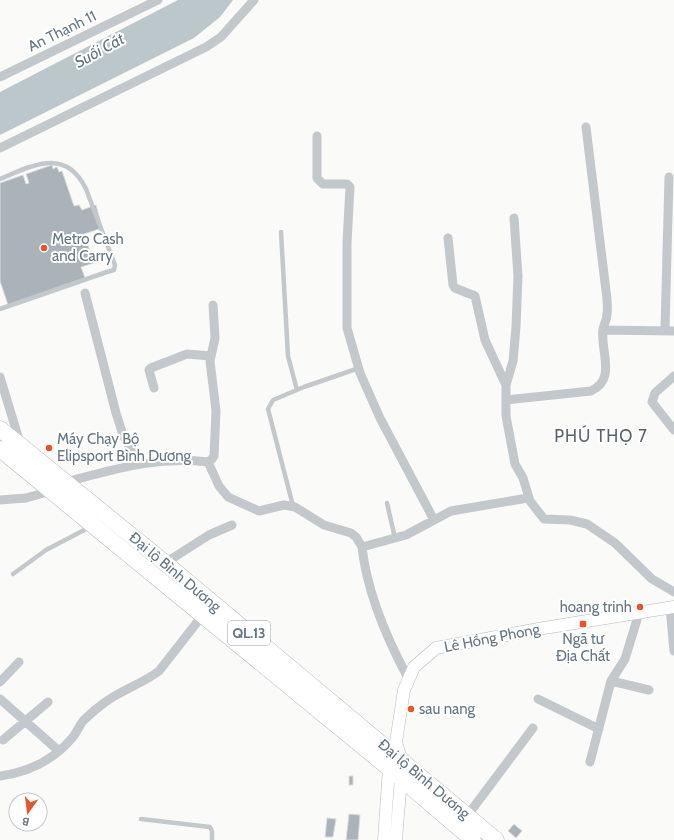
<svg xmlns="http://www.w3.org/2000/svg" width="674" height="840" viewBox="0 0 674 840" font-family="Cabin,sans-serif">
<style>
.water{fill:#bbc7cb}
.building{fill:#aab3b9;stroke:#dcdcda}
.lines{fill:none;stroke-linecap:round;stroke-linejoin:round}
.secondary-casing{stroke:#b3babf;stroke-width:13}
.highway-casing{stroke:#b4b9bd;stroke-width:17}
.lane{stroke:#c3c8cc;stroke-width:4.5}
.street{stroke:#c3c8cc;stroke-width:9}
.secondary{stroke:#fff;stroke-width:12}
.highway{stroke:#fff;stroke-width:16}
.poi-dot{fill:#e4572e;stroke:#fff;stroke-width:1.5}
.labels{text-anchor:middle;stroke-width:4;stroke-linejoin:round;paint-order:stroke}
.shield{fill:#fff;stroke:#939fa8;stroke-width:1}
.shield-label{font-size:14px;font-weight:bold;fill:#657683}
.street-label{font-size:15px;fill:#657683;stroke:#fff}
.poi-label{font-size:15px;fill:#657683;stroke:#fff;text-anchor:start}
.water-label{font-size:16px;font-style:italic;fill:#60757c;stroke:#fff}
.quarter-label{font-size:17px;letter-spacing:1px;fill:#57646e;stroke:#fff}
</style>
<rect width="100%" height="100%" fill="#fafaf8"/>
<path class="water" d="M178,0H233L220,17L194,38L0,135V92Z"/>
<path class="building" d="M52,165L53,169L57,167L59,172L62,171L74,206L79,205L82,210L96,205L102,228L84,234L94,263L81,267L85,278L8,305L0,281V183L23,175L26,184L29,183L26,174Z
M349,776H353V785H349Z
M349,814L360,815L358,840H346Z
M327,818L336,819L333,837H325Z
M514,824L522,831L516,838L508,831Z"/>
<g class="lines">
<defs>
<path id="secondary" d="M402,762L396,742L404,690L414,667L436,648L544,628L674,607
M384,840L389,768
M396,840L401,778"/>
<path id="highway" d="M0,429L165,563L496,840
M0,449L389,768L473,840"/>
</defs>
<use href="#secondary" class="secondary-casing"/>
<use href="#highway" class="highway-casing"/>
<path class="lane" d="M0,179C33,165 66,147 86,189L115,265L114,270L107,272L0,309
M281,232L288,356L297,390
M387,503L395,538
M293,506L268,409L273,400L304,387L359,368
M13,574L46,550L90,527
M141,819L210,827L212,831V840"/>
<path class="street" d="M0,77L158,0
M317,136V178L323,184H347L350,187L347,243V328L360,373L380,418L434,520
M0,148L206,47L221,37L254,0
M514,218L518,276L516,327L513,361L506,385V416L515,464L523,478L530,501L544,519L570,520L587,524L615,543L652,579L674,592
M448,238L453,285L455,288L475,296L485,340L506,385
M85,293L116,413L123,435L138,463
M603,330L674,331
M665,330L669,177
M674,376L655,393L652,402L674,430
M0,377L20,443
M154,388L149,370L151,368L187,354L211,356
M506,400L591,391C617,379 600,351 603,329C604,324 607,320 607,314C608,309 607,304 607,299L586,127
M208,462L212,459L214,456L216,411L210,361L215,338L213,305
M66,482C116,469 156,456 208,462L219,486L228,497L259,511L284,505L295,507L324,525L351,533L356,537L362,547
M0,500L26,498L51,491
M165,563L209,535L232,525
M670,607L674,651
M408,678C386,637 367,593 362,547L406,535L451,511L528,498
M611,681L649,690
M0,682L19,662
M0,699L59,751
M538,699L599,729
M3,740L48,702
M590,762L611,681L625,659L639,613
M0,776C29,772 54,760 73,737C77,732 79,726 83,721C89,715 97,708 104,703C121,690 142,684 159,671L202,616
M467,816L533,728"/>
<use href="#secondary" class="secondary"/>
<use href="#highway" class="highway"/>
</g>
<g class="poi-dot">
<circle cx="44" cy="248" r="4"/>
<circle cx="49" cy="448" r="4"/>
<circle cx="640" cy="607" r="4"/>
<rect x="579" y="620" width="8" height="8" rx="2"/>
<circle cx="411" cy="709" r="4"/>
</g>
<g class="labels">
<rect class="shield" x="228" y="621" width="42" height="24" rx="3"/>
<g class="shield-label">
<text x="249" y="638">QL.13</text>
</g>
<g class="street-label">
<text transform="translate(62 31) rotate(-26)" y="5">An Thạnh 11</text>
<text transform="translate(175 572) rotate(40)" y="5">Đại lộ Bình Dương</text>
<text transform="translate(492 638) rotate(-11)" y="5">Lê Hồng Phong</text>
<text transform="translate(424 779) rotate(40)" y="5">Đại lộ Bình Dương</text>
</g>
<g class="poi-label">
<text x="52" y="244">Metro Cash<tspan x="52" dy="17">and Carry</tspan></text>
<text x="57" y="444">Máy Chạy Bộ<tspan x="57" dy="17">Elipsport Bình Dương</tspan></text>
<text x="632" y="612" text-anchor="end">hoang trinh</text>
<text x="583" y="644" text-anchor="middle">Ngã tư<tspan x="583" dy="17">Địa Chất</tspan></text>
<text x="419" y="714">sau nang</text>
</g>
<g class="water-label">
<text transform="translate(99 50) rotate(-29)" y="6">Suối Cát</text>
</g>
<g class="quarter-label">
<text x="601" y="442">PHÚ THỌ 7</text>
</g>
</g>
<g transform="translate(28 812) rotate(194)"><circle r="19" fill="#ffffff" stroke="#c1c8cd"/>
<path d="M0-3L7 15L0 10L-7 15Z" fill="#e4572e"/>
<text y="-6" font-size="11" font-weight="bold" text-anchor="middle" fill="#657683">B</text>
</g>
</svg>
